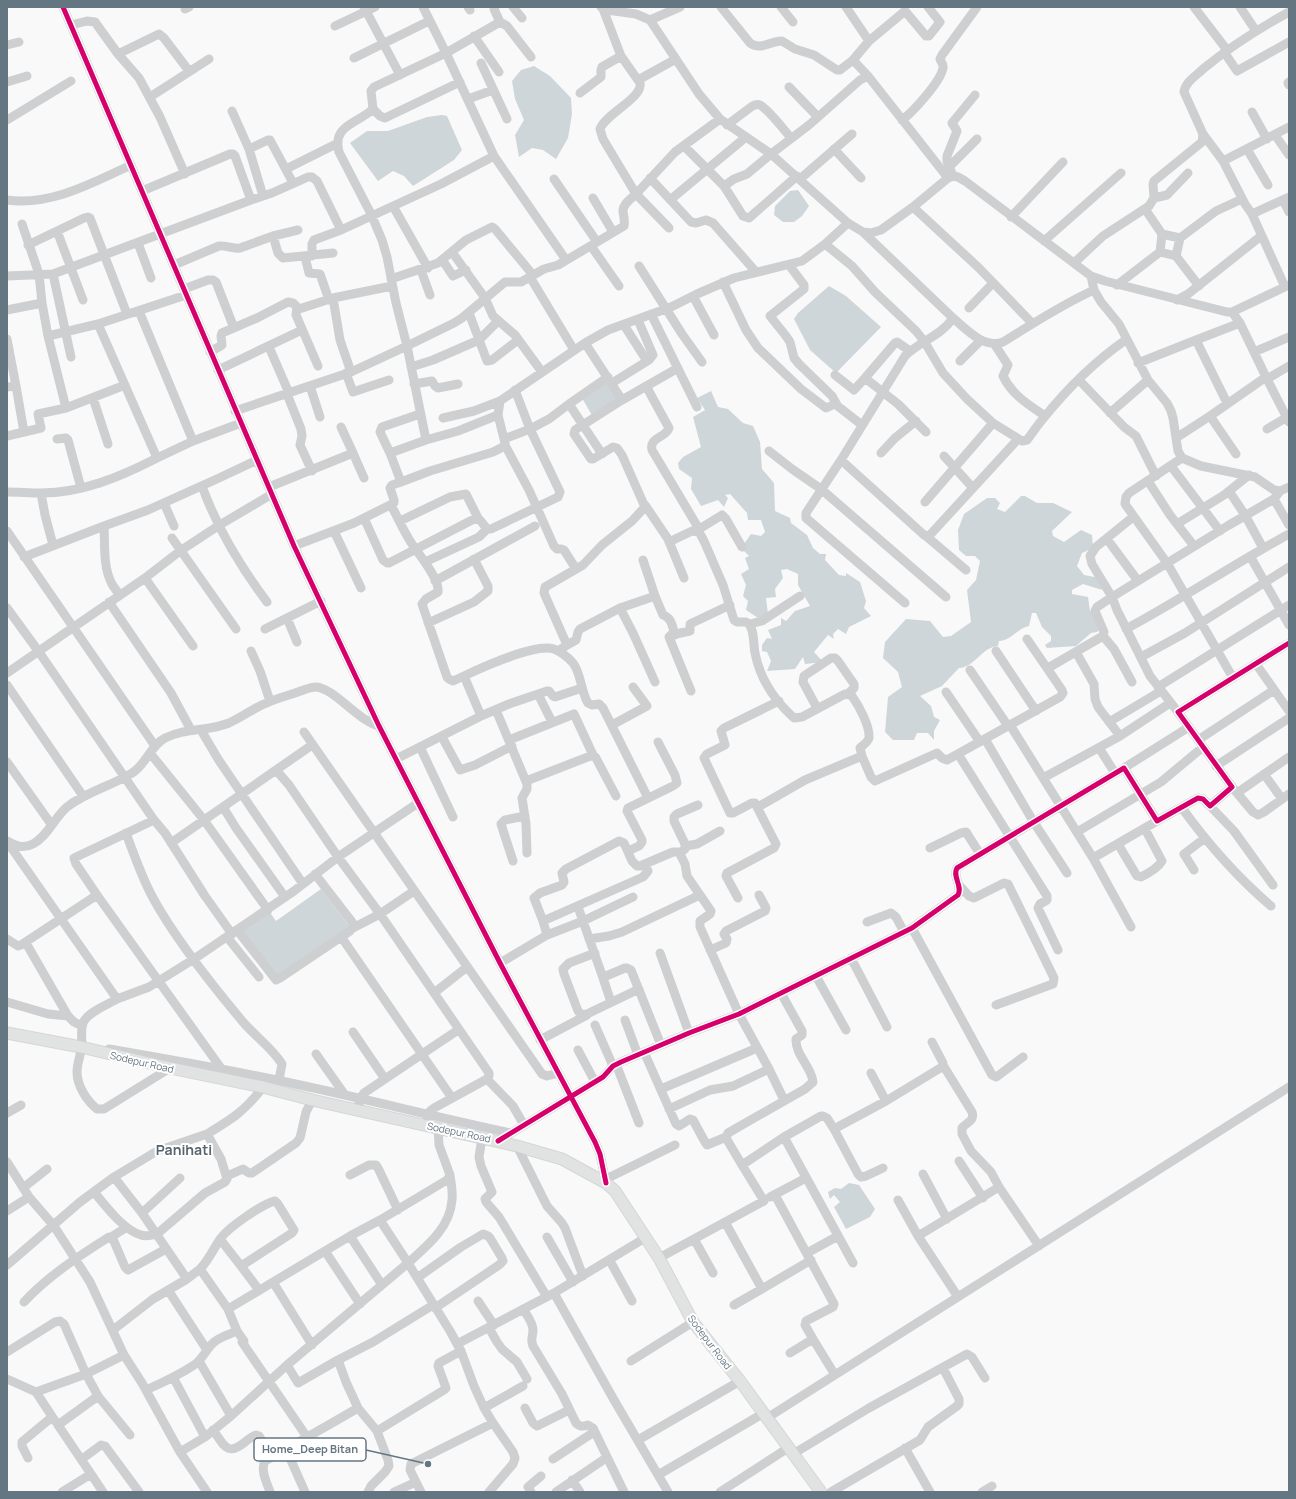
<svg xmlns="http://www.w3.org/2000/svg" width="1296" height="1499" font-family="Manrope,sans-serif">
<style>
.water{fill:#ced6d9}
.lines{fill:none;stroke-linecap:round;stroke-linejoin:round}
.major-casing{stroke:#d5d6d7;stroke-width:13}
.minor{stroke:#cecfd0;stroke-width:9}
.major{stroke:#e1e2e2;stroke-width:11}
.cycleway-casing{stroke:#fff;stroke-width:8}
.cycleway{stroke:#d6006c;stroke-width:5}
.labels{text-anchor:middle;dominant-baseline:central;stroke-width:4;stroke-linejoin:round;paint-order:stroke}
.street-label{font-size:10px;fill:#657683;stroke:#fff}
.district-label{font-size:14px;font-weight:bold;fill:#57646e;stroke:#fff}
.leader{fill:none;stroke:#657683;stroke-width:1.5}
.callout-dot{fill:#657683;stroke:#fff;stroke-width:1.5}
.callout{fill:#fff;stroke:#657683;stroke-width:1.5}
.callout-label{font-size:11px;text-anchor:middle;font-weight:bold;fill:#657683}
</style>
<rect width="100%" height="100%" fill="#f9f9f9"/>
<path class="water" d="M534,66l16,10 21,22 1,16 -4,24 -12,21 -13,-9 -11,-2 -13,9 -4,-22 9,-15 -9,-21 -3,-18 9,-11z
M442,115l5,1 15,34 -8,10 -41,26 -9,-10 -11,-5 -15,10 -28,-38 17,-12h21l39,-14z
M798,190l11,16 -7,10 -8,6h-11l-9,-7 1,-9 15,-15z
M829,286l17,10 35,31 -45,46 -26,-23 -16,-31 4,-6z
M604,382l6,2 7,12 -2,8 -22,13 -11,-19z
M711,391l7,16 10,2 15,14 10,3 7,16 2,27 12,14 1,28 15,7 1,5 16,12 6,13 7,6h6l-1,6 14,15 7,1v-3l14,9 6,19 -2,7 7,8 -22,11 -3,7 -8,-5 -5,5 1,5 -6,-4 -14,17 9,10 -18,2 -2,-7 -8,12 -28,2 4,-10 -4,-9 -5,-1v-6l5,-7 5,1 -4,-9 13,-5v-7l5,3 9,-10 15,-5 -12,-21v-11l-11,-5 -6,1 2,8 -8,11 1,8 -10,1 2,16 -10,4 -12,-8 2,-9 -5,-5 3,-11 -5,-11 8,-5 -4,-11 4,-2 -8,-8 10,-14 10,2 4,-4 -4,-12h-13l-1,-7 -17,-19 -5,1 3,3 -4,9 -6,-7 -17,6 -10,-17 1,-11 -13,-9 -1,-6 5,-6 18,-10 -8,-30 12,-7 -8,-12z
M1021,496h4l12,7h16l19,9 -20,19 1,5 11,6 17,-12 11,5 1,13 -11,5 -5,13 7,9 16,3 2,12 -19,-6 -11,6v4l16,3 2,14 7,3 3,15 -3,3 -6,1 -15,13 -29,2 -2,-3 6,-4v-5l-9,-9 -6,-14h-4l-3,13c-13,3 -18,15 -30,15l-1,5c-16,1 -24,22 -39,22l-17,18 -22,10 11,10 3,11 6,3 -6,11v9l-6,-7h-11l-3,7h-21l-8,-8 3,-35 14,-10 -4,-15 -15,-14 2,-16 21,-23 24,2 13,16 8,-1 20,-14 -4,-32 9,-10 4,-19 -5,-5h-9l-7,-6 -1,-20 6,-16 23,-16h8l5,5 -3,6 8,3z
M321,889l29,38 -72,51 -39,-47 30,-20 7,10z
M849,1183l10,2 16,24 -5,8 -24,12 -12,-22 6,-5 -6,-7 -4,4 -2,-7 7,-4 6,1z"/>
<g class="lines">
<defs>
<path id="major" d="M7,1033l74,14 89,21 93,19 49,13 205,46 45,13 44,24 9,8 44,67 34,64 47,59 81,111"/>
</defs>
<use href="#major" class="major-casing"/>
<path class="minor" d="M63,7l231,539 85,180 121,237 95,179 5,12 6,29
M364,7l36,68
M468,7l2,3
M495,7l-1,2 6,13
M513,7l9,11
M601,7l6,3 29,4 14,6 49,74 21,25 51,35 77,69 15,9 8,1 10,-3 32,-23 35,-29 5,-2 5,1 7,4 126,95 14,5 122,31h5l57,-27
M721,7l29,36c12,8 19,-2 32,-2l13,8 19,6 23,15h3l13,-10
M781,7l12,15
M846,7l23,34
M1194,7l33,43
M1240,7l16,24
M185,9l4,-2
M650,20l30,-13
M71,25l16,-4 8,1 23,32 21,24 21,39 25,57
M335,26l40,-19
M474,36l25,36
M7,45l12,-3
M1224,52l13,19 52,-29
M118,54l41,-20 5,4 25,33
M354,58l75,-37
M481,63l26,56
M868,76l-15,-16 16,-19 36,-30 21,25h3l11,-14 -12,-15
M638,80l38,-21
M7,82l20,-6
M1289,82l-1,1 1,2
M789,87l29,30
M580,93l21,-16v-7l1,-3 19,-11
M150,97l59,-38
M468,99l25,-9
M373,109l7,7 5,2 75,-36
M232,111l17,38 14,47
M1252,112l15,27
M7,120l64,-39
M902,120c11,-8 39,-39 41,-52 1,-4 -2,-6 -3,-9l2,-4 35,-48
M727,125l24,-18c3,-2 6,-3 9,-2 8,4 25,26 31,33
M1203,134l20,27 66,-34
M1275,135l14,20
M684,146l40,40 10,-7 13,-5 24,-20 38,-29 51,-45 8,-4 80,102
M249,149l19,-9h2l23,43
M834,149l27,29
M1247,149l21,36
M1223,161l22,43 7,10 33,73
M949,167l28,-28
M286,169l50,-25
M953,176l-6,-15v-5l10,-25 -5,-8 23,-28
M650,178l41,44 5,1 10,-3 7,3 43,49
M554,179l43,63
M800,179l52,-45
M724,186l19,30 6,2 48,-42
M142,191l88,-37h3l2,2 16,44 21,-7 36,-16h4l5,4 24,49 100,-46 53,-28
M593,198l20,34
M1154,198l13,-3 21,-22
M7,200c44,6 85,-17 124,-35
M670,200l76,-63
M1283,200l6,12
M393,206l35,62
M913,207l66,61 53,55
M1145,209l17,25 -2,18 16,4 23,30
M1252,214l37,-17
M1011,217l52,-55
M22,224l17,50 3,29
M669,228l-33,-34 39,-42 45,-33
M57,231l26,69
M863,232l90,86c-12,18 -33,23 -48,38l-64,104 -35,53v5l99,85
M1162,234l18,4 -4,18
M273,236l5,17 5,5 50,-5
M1180,238l36,-27 26,-12
M1044,241l77,-68
M138,243l13,35
M825,244l27,22 23,26 41,39 8,10 19,32 24,26 26,24 29,18 5,-1c5,-6 9,-13 15,-20 24,-30 53,-59 85,-81
M28,245l56,-27 4,-1 2,1 37,96
M591,246l28,40
M452,252l33,46 8,18 22,19 27,37
M312,256v-12l2,-4 27,-10
M305,257l4,16 11,1 9,26
M443,261l10,15 13,-6
M565,261l59,-35c1,-5 0,-9 -1,-14 -1,-8 8,-13 13,-18l-33,-55 -3,-10c5,-15 43,-31 40,-46l-19,-27 -18,-47
M1074,263l29,-27 46,-30 5,-8 -1,-14 1,-3 48,-39 1,-8 -19,-42c1,-10 12,-16 19,-23 28,-23 55,-40 86,-57
M174,265l45,-19c7,-1 12,3 21,2l33,-12 25,-6
M789,265l15,20v4l-34,27 16,20 4,6 4,16 5,6 33,32 5,9
M639,266l43,68 20,28
M421,270l9,25
M53,274l18,83
M7,276l46,-2 198,-74
M1091,276l3,14 7,12 18,22 29,56 19,23 4,8 2,7 5,33 4,7 19,8 54,11 19,13 6,1 9,-4
M530,277l44,73
M391,279l47,-16 28,-23 26,-13 3,2 38,46
M723,282l23,48 12,18 43,41 25,19 9,-4 27,21
M1117,285l43,-33
M392,286l-59,12 7,42 11,32 56,-26 47,-23 8,-5 43,-36h16l23,-13 14,-4 7,-4 -1,-4 -70,-101 -48,-103 54,-31 7,4 24,31
M184,289l24,-9h5l3,2 18,46
M693,296l21,39
M1177,300l11,-6 73,-58
M297,307l-1,8 22,51
M969,308l24,-25
M7,310l35,-7 6,33 50,-12 88,-29
M139,311l54,130
M1232,312l8,11 26,54 23,45
M469,313l18,48 5,-1 26,-20
M651,314l46,93
M953,318c14,12 31,31 50,24 31,-19 58,-37 91,-52
M624,325l23,36
M48,336l18,72 59,-23
M7,339l9,47 -9,1
M1196,340l44,-17
M995,345l13,20 -5,11c9,19 26,29 42,40
M269,347l20,46
M210,352l12,-7 -1,-9 1,-3 35,-15 31,-16 5,1 6,6 34,-11
M1254,352l35,-15
M960,361l21,-21
M1138,363l58,-23 31,63
M411,367l22,-7 46,-20 19,-19
M218,370l84,-40
M346,373l7,19 36,-12
M835,375l19,15 11,-12 30,-35 2,-1 13,9
M865,378l33,26 28,28
M1267,379l22,-13
M1079,380l45,47 12,9 20,40
M612,383l37,-23 4,-5 -15,-35
M414,384l18,-3 3,5 3,2 20,-4
M16,386l8,46
M310,386l10,31
M646,386l23,42c-3,10 -20,9 -17,22l47,79
M515,390l15,39 19,-10 20,-15 39,-27
M287,394l14,35 1,7 -2,9 12,26
M93,398l15,46
M622,400l56,-32
M569,404l33,50
M235,411l116,-39
M1110,413l38,-33
M1210,416l56,-39
M443,418l31,-7 26,-10
M1267,429l22,-13
M7,436l34,-8 -3,-14 28,-6
M1176,438l34,-22 26,38
M57,439l9,-1 2,2 13,48
M426,440l32,-9 40,-16
M505,445l24,45 25,56 3,3h4l3,1 12,19
M769,451l23,18 29,20 125,108
M353,453l11,25
M390,453l-10,-21 2,-5 38,-13
M881,453l14,-15 21,-17
M944,456l29,32
M157,458l36,-17 48,-18
M1182,458l-53,35 -3,4 -1,7 42,59 66,115
M841,460l83,75 5,1 89,-97
M1171,466l49,65
M1148,481l22,34 24,31
M401,482l29,-11 63,-19 10,-5 2,-4 -7,-28 2,-14 85,-58 23,-13 63,-23 26,-13 37,-16 68,-17 23,-17 23,-21
M202,486c15,42 38,80 65,116
M269,487l84,-34 -12,-26
M1229,491l16,24 18,33
M7,492c11,0 22,1 34,1 41,0 79,-16 116,-35l-59,-134
M41,493l4,22 8,30
M1274,499l15,26
M925,502l68,-79
M164,503l10,23
M391,505c7,13 13,27 21,39 7,11 28,35 26,48l-12,7 -4,5 25,73 2,2 4,2 11,-5 17,40 -85,43
M645,505l23,34 16,39
M364,518l19,42 4,3h2l87,-45 4,2 7,9h4l67,-32 2,-5 -30,-63 -26,10
M400,521l50,-24 16,-3 12,24
M1177,524l47,-29 25,-20
M7,531l148,215
M334,531l27,57
M696,531l26,-16 4,4 16,28
M926,536l40,34
M172,538l64,91
M1107,539l31,42
M669,542l23,-11 7,1 5,9 19,44 11,35 3,2h9c9,4 7,22 9,31 5,26 20,48 39,65l8,-1 43,-23 5,1 2,1c7,10 18,30 17,42 -1,4 -6,7 -9,10l2,8
M294,546l60,-23 40,-20v-3l-4,-12 2,-3 9,-3 -11,-29 36,-13 -19,-94 -11,-43 -9,-46 -5,-17 -11,-26 -32,-62c-7,-27 18,-28 34,-43l-2,-18 3,-4 72,-34 -23,-46
M1250,556l39,69
M24,557l80,-31
M425,562l54,-25 8,-8
M145,578l48,68
M435,581l100,-55
M120,595c-3,-4 -7,-8 -9,-13 -8,-16 -6,-38 -7,-56l44,-16 71,-32 38,-18
M655,596l8,19c9,3 9,11 12,20
M109,602l62,91 20,37
M7,608l32,44 115,168 11,13 40,63 27,38
M620,608l13,25 22,49
M287,618l10,24
M428,623l46,-21 14,-11v-5l-14,-27
M750,624l12,-3 38,-25
M265,629l56,-28
M1126,629c56,-30 108,-65 163,-95
M1103,636l11,13 18,33
M567,645l9,-5 2,-8 2,-3 40,-21 35,-12 -12,-36
M251,651l9,20 10,30
M558,651l9,-6 -23,-52 1,-6 38,-22 19,-20 30,-24 13,-14 -23,-52 -5,-7 -4,-1 -20,12h-2l-17,-25 1,-4 3,-2 44,-28 -37,-57
M996,651l40,60
M1076,652l18,32 1,15 3,8 22,29
M1141,657l44,-24 104,-66
M1256,664l33,47
M1048,668l55,-32 1,-4 -9,-21 2,-4 15,-10 -20,-33 -2,-8 6,-9 37,-30
M970,670l38,56
M7,673l138,-95 35,-27 38,-25 54,-32
M464,676c17,-8 72,-33 90,-27 6,2 15,9 19,14 8,10 8,29 15,40l4,2 7,-1 4,4 45,90
M7,685l76,111
M1158,687l131,-82
M691,691l-22,-54 2,-2 19,-4v-7l40,-19
M946,692l34,50
M538,694l14,28
M817,708l-14,-26 1,-6 27,-18h4l3,3 16,23v4l-6,6
M496,710l31,74v5l-5,9 4,26 1,29
M1178,712l-28,-36 -33,-66 -5,-13 117,-72 45,-26 6,-8
M481,716l28,-12 38,-13h2l4,5 2,1 27,-9
M1109,722l52,-31
M612,725l35,-19 -14,-19
M1010,725l83,133 38,69
M201,730l17,29 85,125
M304,732l238,342 5,2 11,-3
M442,737l18,33 15,-5 37,-19
M985,739l48,82 34,52
M509,740l65,-26 19,41
M1198,740l76,-50
M420,747l33,70
M1099,748l16,25
M150,753l54,67 64,90
M958,754l89,142v4l-7,4 -2,4 20,42
M7,762l44,62
M1216,766l73,-48
M1124,768l65,-41
M276,770l13,15 49,72 42,57 109,159v3l-2,3 -53,29 -4,3 -5,14
M1264,774l18,25
M1043,778l77,-42 50,-33
M526,781l67,-26 3,3 20,38
M1232,787l21,25 5,3 6,-3 25,-18
M1237,793l52,-36
M1210,806l24,25 39,54
M223,807l13,21 49,69
M758,807l47,-27 57,-24 9,21 4,4 62,-28 5,5 5,2 113,-63 3,-4 -1,-3 -35,-51
M1182,808c26,36 55,69 89,98
M1077,832l84,-50 42,-35
M126,833c8,22 16,45 27,65 23,42 59,87 90,124 13,15 29,26 39,42l-3,16
M7,841c9,5 16,8 26,3 14,-7 22,-27 34,-37 20,-16 45,-21 65,-34 14,-8 18,-27 33,-35 22,-11 42,-6 64,-15 9,-4 18,-10 27,-15 12,-7 26,-11 39,-15 7,-2 14,-6 21,-6 18,1 42,34 63,39
M8,843l109,156c-10,6 -27,12 -33,22 -4,8 -2,16 -2,24 -1,9 -5,18 -5,27 0,14 10,29 20,37h7l66,-41
M171,843l141,-98
M1118,844l19,32 4,1c8,-4 17,-9 21,-16l-17,-32
M686,846l11,-2 23,-13
M930,848l31,-15 5,-1 14,22
M628,851l11,-5 3,-4v-2l-15,-29 1,-3 45,-22 4,-3 -2,-8 -17,-33
M680,853l5,-4v-5l-11,-23v-4l3,-3 21,-9
M1093,858l64,-37
M513,861l-12,-37 4,-4 20,-4
M1194,870l-10,-16 21,-16
M959,885l10,11 5,2 30,-15 4,1 46,94 -1,6 -3,1 -54,20
M97,895l-21,-31 -2,-6 80,-38
M738,898l-12,-22 1,-3 47,-25 2,-4 -21,-41h-3l-19,10h-3l-26,-55 3,-4 18,-9 -4,-14 3,-3 55,-27
M578,907l24,68 4,1 19,-8h2l4,2 30,75
M543,921l100,-44 5,-6 -3,-7
M867,922l24,-9 5,4 8,15
M353,928l27,-14 34,-23
M912,928l80,147 4,2 3,-2 24,-18
M237,930l39,50 4,-2 70,-47 4,-6 -2,-3 -37,-48
M547,935l36,-14 50,-24
M227,937l32,40
M342,938l110,160
M7,939l11,7 3,-1 76,-50 126,176
M589,939l20,-3 13,-4 78,-37
M26,943l42,73 6,6 8,4
M710,950l16,-7 1,-4 -3,-5 2,-3 39,-20 1,-3 -7,-13
M595,953l-26,10 -6,6 1,5 14,37 4,4 5,-1 52,-25
M660,953l29,80
M851,958l36,69
M500,963l47,-28 -4,-14 -9,-23 6,-5 22,-8 2,-3 -2,-9 4,-4 53,-28 5,2 8,18 5,5h3l33,-14h6l6,12 2,12 24,35 -1,3 -10,7v6l39,87 30,55 -36,17 -23,4 -41,19
M602,975l9,27
M816,976l30,54
M434,993l33,-26
M117,999l32,-12 45,-28 100,-68 44,-34 80,-54
M7,1002l41,12 20,2
M625,1020l13,35
M595,1025l18,41
M353,1032l32,47
M540,1040l47,-25
M109,1049c64,11 128,22 191,36 70,15 140,33 211,48
M578,1050l17,32
M644,1052l32,72 3,2 11,-7 3,1 12,22 2,3 19,-8
M316,1054l29,41
M616,1064l23,59
M943,1065l29,47c3,9 -5,10 -10,16v6l9,17 20,21 8,15 40,59
M769,1069l15,31
M871,1073l15,28
M487,1079l26,27 11,19
M661,1089l96,-41
M359,1104l1,-5 4,-6 94,-63
M7,1113l14,-8
M834,1129l24,45 3,3 5,-1 17,-8
M784,1137l69,126
M482,1138l-3,19 2,9 11,26 -7,7 1,3 13,15 48,80
M498,1141l105,-64 10,-11 8,-4 68,-29 50,-19 173,-86 46,-33c5,-9 -6,-18 -1,-27l167,-100 33,53 41,-23 5,1 7,7 22,-19 -54,-75 111,-69
M517,1146l30,60 15,17 3,5 18,48
M959,1161l24,37
M7,1162l22,35 25,29 36,56 34,73 18,28 38,69 27,40
M742,1165l-16,-27 2,-5 77,-44 8,-7c-1,-15 -18,-27 -17,-43l6,-4v-4l-21,-38
M923,1174l24,45
M350,1175l19,-10h7l2,3 20,42
M450,1175c1,8 3,17 2,25 -2,28 -25,46 -44,63l42,68 11,20 13,35 10,22 9,15 20,29 2,6 -2,6 -24,28
M227,1176l16,-7 6,4h3l44,-30 4,-5 6,-26 6,-12
M604,1180l71,-35
M23,1188l24,-19
M94,1192c11,13 29,38 47,43 5,2 10,0 16,-1l48,-41 20,-11 2,-3 -6,-20 -14,-25c25,-15 38,-23 56,-47
M775,1195l59,109 -1,3 -27,14 -1,4 8,14 -23,14
M770,1197l36,-19
M898,1200l20,36 40,61
M7,1211l22,-14
M142,1213l38,-35
M725,1222l37,67 -28,16
M350,1236l32,49
M918,1236l81,-49
M111,1237l13,-8 -1,-5
M547,1237l26,45
M220,1239l21,27
M694,1239l19,34
M325,1251l35,53
M807,1253l31,-17
M659,1258l105,-57 -22,-36 42,-28 37,-21h2l4,2 7,11 52,-28 56,-34 1,-4 -11,-21
M610,1261l22,40
M7,1265l73,-63 34,-25
M200,1269c9,-9 13,-20 21,-31 7,-10 41,-34 54,-37l3,3 16,26 -2,3 -51,33 18,24
M417,1278l44,-31 22,-13 5,2 2,2 12,20 1,3 -4,4 -64,43
M187,1279l-45,-66 -28,-36 43,-26 50,-17
M273,1282l39,63
M762,1289l49,-29
M168,1290l39,60
M554,1293l60,107 54,92
M478,1301l16,24
M24,1302c24,-26 55,-46 85,-65l4,2 12,28 3,3 38,-21
M523,1309c4,6 10,14 10,21 0,7 -3,9 0,16l29,48 14,29c4,4 7,4 12,2l5,3 31,64
M489,1328l8,14 5,7 15,13 10,17
M113,1330l40,-31 34,-20 13,-10 28,40
M237,1331l7,10 -2,1 65,95
M813,1339l22,36
M457,1344l97,-51 91,-55
M338,1360l35,-18 60,-37
M199,1361l32,55
M631,1361l62,-39
M173,1377l32,60
M7,1379l29,13 50,-18 -22,-50 -4,-3 -5,1 -48,30
M146,1390c16,-7 33,-15 48,-25 8,-5 11,-14 18,-21 6,-7 16,-9 25,-13l-9,-22 122,-73 30,-16
M36,1392l19,29
M98,1396l32,39
M358,1408l19,23 67,-41 2,-2 -8,-22 1,-3 22,-12
M484,1408l39,-22
M525,1408l8,15 4,3 32,-16
M767,1418l522,-331
M213,1430c11,15 14,27 32,12 4,-3 7,-6 11,-7l3,1 13,20
M638,1440l102,-59
M905,1448l25,44
M286,1449l19,43
M180,1452l25,-15 26,-21 56,-51 121,-102 -28,-43 67,-40 3,-5 -11,-30 -1,-17
M793,1454l76,-46 98,-54 5,3 13,21
M28,1458l-6,-12v-4l30,-25
M82,1459l19,-14 4,1 34,46
M553,1459l41,-27
M91,1474l12,18
M658,1475l106,-62
M572,1480l8,12
M62,1492l29,-18 -33,-49 40,-29 -12,-22 38,-19
M270,1492c-3,-9 -10,-22 -5,-31l67,-38 26,-15 -12,-26 -8,-22 -40,23 -11,-18
M368,1492l3,-6 14,-14 4,-6 -1,-6 -11,-29
M394,1492l22,-10
M421,1492l-11,-22 1,-6 82,-41
M531,1492l-3,-5 13,-11
M556,1492l50,-34
M720,1492l68,-44
M831,1492l89,-52 8,-13 29,-21 2,-2v-5l-16,-31
M982,1492l10,-6"/>
<use href="#major" class="major"/>
<defs>
<path id="cycleway" d="M63,7l231,539 85,180 121,237 95,179 5,12 6,29
M498,1141l105,-64 10,-11 8,-4 68,-29 50,-19 173,-86 46,-33c5,-9 -6,-18 -1,-27l167,-100 33,53 41,-23 5,1 7,7 22,-19 -54,-75 111,-69"/>
</defs>
<use href="#cycleway" class="cycleway-casing"/>
<use href="#cycleway" class="cycleway"/>
</g>
<g class="labels">
<g class="street-label">
<text transform="translate(142 1062) rotate(13)">Sodepur Road</text>
<text transform="translate(459 1132) rotate(12)">Sodepur Road</text>
<text transform="translate(710 1342) rotate(53)">Sodepur Road</text>
</g>
<g class="district-label">
<text x="184" y="1149">Panihati</text>
</g>
</g>
<path class="leader" d="M428 1464L366 1450"/>
<circle class="callout-dot" cx="428" cy="1464" r="4"/>
<rect class="callout" x="254" y="1438" width="112" height="23" rx="4"/>
<g class="callout-label">
<text x="310" y="1453">Home_Deep Bitan</text>
</g>
<rect width="1296" height="1499" fill="none" stroke="#657683" stroke-width="16"/>
</svg>
